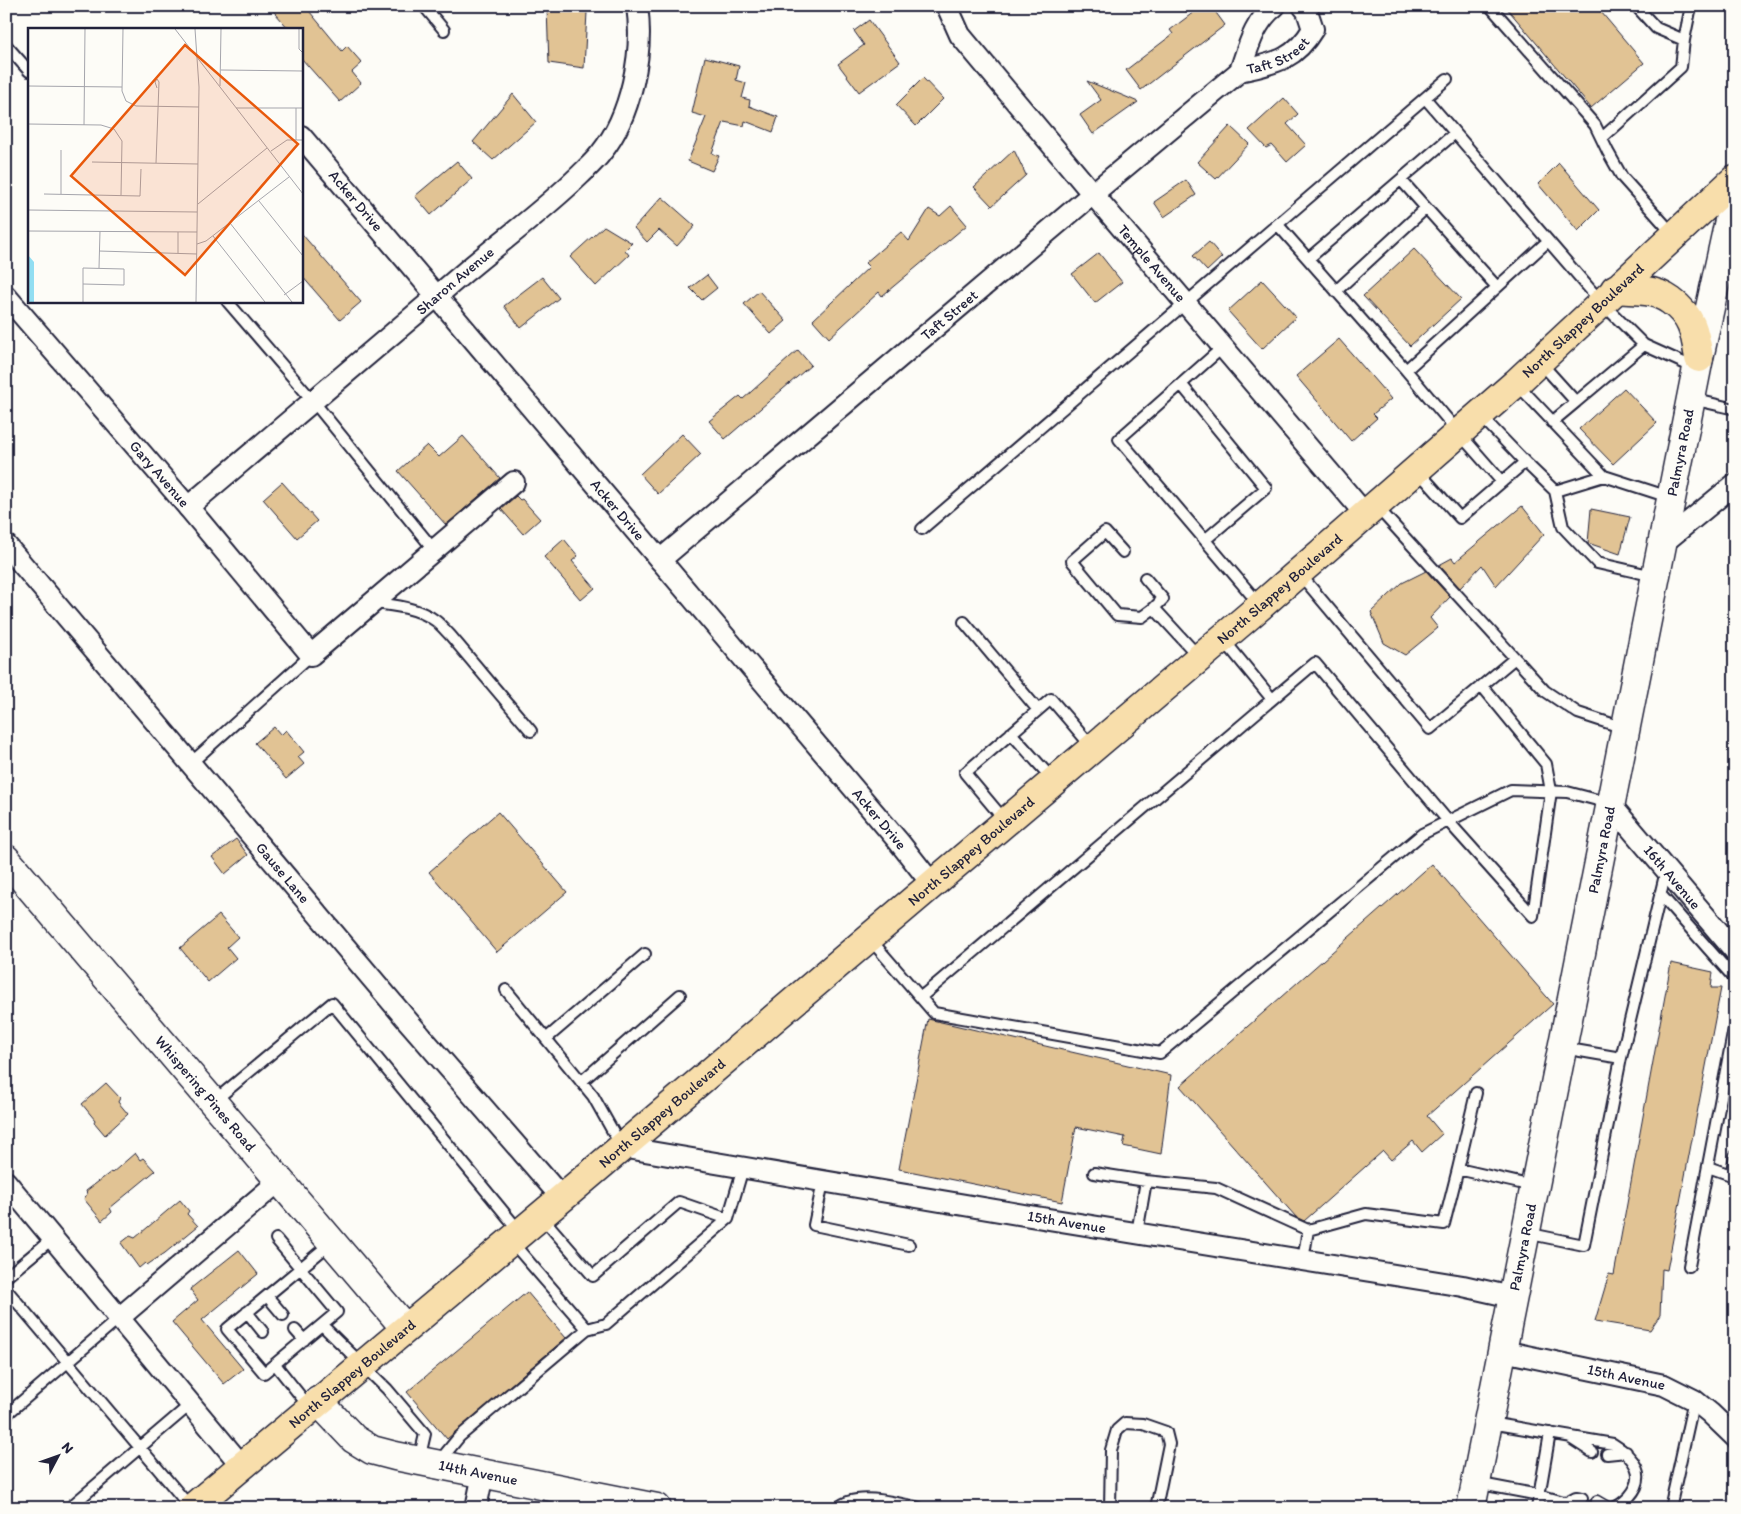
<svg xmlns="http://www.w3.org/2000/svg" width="1741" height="1514" font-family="Itim,sans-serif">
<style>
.building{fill:#e1c394;stroke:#22223b}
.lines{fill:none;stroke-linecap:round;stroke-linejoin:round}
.lane-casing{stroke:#22223b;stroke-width:14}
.street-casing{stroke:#22223b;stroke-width:24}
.secondary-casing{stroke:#22223b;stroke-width:31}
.primary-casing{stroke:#22223b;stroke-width:31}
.lane{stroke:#fdfcf7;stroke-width:10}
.street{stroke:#fdfcf7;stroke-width:20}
.secondary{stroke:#fdfcf7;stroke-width:28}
.primary{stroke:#f8deab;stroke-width:28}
.labels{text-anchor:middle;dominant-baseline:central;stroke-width:4.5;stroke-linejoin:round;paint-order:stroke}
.street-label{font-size:15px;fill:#22223b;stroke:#fdfcf7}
.inset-road{fill:none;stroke:#a5a5ac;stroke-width:1}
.view{fill:#e8590c;fill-opacity:0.15;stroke:#e8590c;stroke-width:2.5}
.inset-edge{fill:none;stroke:#22223b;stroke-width:2.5}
</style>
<rect width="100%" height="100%" fill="#fdfcf7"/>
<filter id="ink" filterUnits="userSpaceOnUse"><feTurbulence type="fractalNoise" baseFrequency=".02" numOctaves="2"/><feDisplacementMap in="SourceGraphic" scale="10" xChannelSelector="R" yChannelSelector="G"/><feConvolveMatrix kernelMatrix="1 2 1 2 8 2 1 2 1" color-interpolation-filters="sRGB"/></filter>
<g filter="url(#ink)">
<path class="building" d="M269,6h36l37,45 5,-5 15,17 -10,9 9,11 -21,19 -39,-44v-29h-12z
M1202,6h9l14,19 -84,65 -15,-20 47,-36 -3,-4z
M1505,6h91l48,57 -53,45z
M547,9l40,3 -3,56 -35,-5z
M869,20l31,42 -41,30 -21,-28 26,-19 -10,-14z
M705,57l34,9 -3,14 10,3 -4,15 8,2 -1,6 29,11 -5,15 -28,-11 -1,5 -20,-4 -12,31 7,3 -7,15 -24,-10 18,-44 -14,-4z
M923,78l20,21 -27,27 -20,-21z
M1087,81l37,15 14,6 -45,32 -13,-19 21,-15z
M513,94l23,28 -43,38 -20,-18z
M1284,98l14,16 -11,10 19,21 -19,17 -15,-17 -6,3 -17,-18z
M1230,126l19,18 -33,35 -19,-17z
M1014,150l12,25 -34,31 -18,-19z
M457,161l15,18 -41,36 -16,-19z
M1559,163l40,47 -21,21 -40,-47z
M1186,180l10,15 -32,22 -10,-15z
M662,197l33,29 -18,20 -18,-16 -12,12 -13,-14z
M951,206l16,19 -85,71 -3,-4 -50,46 -16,-18 56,-53 -4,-4 36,-31 8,9 20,-32 11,7z
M604,226l28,17 -7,7 4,5 -33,31 -26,-29z
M301,233l60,69 -21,18 -39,-45z
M1209,242l13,15 -15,14 -14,-15z
M1414,249l47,50 -51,47 -47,-50z
M1099,253l23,29 -27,21 -23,-29z
M707,275l10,13 -15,12 -12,-12z
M542,277l17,21 -38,30 -17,-22z
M1262,280l34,37 -34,32 -34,-38z
M759,291l27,30 -15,13 -27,-30z
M1339,339l52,60 -18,15 4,4 -26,23 -55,-65z
M798,350l13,15 -86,74 -16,-18 31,-25 3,3z
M1624,388l33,35 -44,41 -34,-35z
M682,434l19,20 -43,40 -18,-20z
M463,436l37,42 -54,47 -48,-54 29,-26 12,12z
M282,482l35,39 -20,17 -34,-39z
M516,496l4,4 2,-1 18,20 -17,15 -22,-25z
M1522,506l22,28 -48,52 -14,-21 -22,23 -21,-23 13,-7 3,4z
M1591,509l39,8 -10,37 -32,-11z
M564,539l14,17 -6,5 23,27 -14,12 -37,-43z
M1426,571l24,26 -20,21 8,10 -33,27 -21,-12 -13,-31 31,-29z
M274,727l7,8 5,-5 18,22 -6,5 6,7 -18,15 -31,-36z
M498,812l69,80 -70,60 -68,-80z
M236,839l12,16 -23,19 -13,-17z
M1432,864l121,140 -126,112 15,18 -20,18 -9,-11 -22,19 -8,-9 -79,70 -8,-4 -116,-131z
M219,915l19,22 -11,10 9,11 -28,24 -28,-34z
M1671,963l42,9 -2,16h10l-54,282 -5,-1 -2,46 -10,15 -55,-9 14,-47 5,1z
M928,1019l243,56 -10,79 -38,-8 2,-9 -49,-10 -14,75 -163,-33z
M106,1083l14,15 -2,4 10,12 -23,21 -11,-13 1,-2 -13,-16z
M135,1153l5,7 3,-2 12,13 -45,37 2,4 -10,9 -18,-22 3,-5 -1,-3 25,-19 1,1z
M180,1200l9,11 -2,3 11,12 -33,27 -18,12 -2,-2 -6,5 -18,-25 9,-7 5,2z
M239,1250l19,24 -56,46 41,49 -19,15 -52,-62 26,-22 -8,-11z
M527,1292l39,46 -119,101 -40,-47z"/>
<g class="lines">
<defs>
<path id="lane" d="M424,6l20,24
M1490,6l105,119 13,27 14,25 51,57
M1636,6l20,22 28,12
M6,45l23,26
M1425,98l176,204 43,43
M1602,138l79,-71 3,-27 7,-34
M1401,180l96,107
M1278,225l128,145 142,-129
M1308,259l147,-126
M1336,291l90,-83
M227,301l86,100 121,149
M1223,347l-104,92 141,166
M1540,362l36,40 68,-57 51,23
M1406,370l53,63 43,49
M1181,384l85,104 -61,52
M1517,384l87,92
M1692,399l43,10
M1552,422l24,-20
M1525,462l30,29 49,-15 65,21
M1417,470l43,48 65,-56 -45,-47
M1555,491l8,36 34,36 57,13
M1377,507l168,184 33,22 46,15
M922,529l525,-450
M1123,552l-18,-20 -33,29 45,54 25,2 12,-9 45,49
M1299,573l131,156 85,-71
M1145,578l18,21 -9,9
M373,603c21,2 46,5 63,18 5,4 10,10 14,14l81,96
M964,622l74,88
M1223,639l49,60
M1011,733l43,48
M191,763l120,-108
M1006,822l-41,-49 86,-74 41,48
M1660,894l75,85
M870,939l64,74 226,40 262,-219 89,-44 56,2 42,11
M506,990l87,106 28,50
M921,997l394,-334 133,158 85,95 18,-125 -5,-27 -64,-78
M546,1039l99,-85
M1621,1058l45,-187
M581,1082l99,-87
M1476,1093l-18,76 75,17
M213,1102l119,-99 188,229
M1735,1156l-4,19 4,5
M1708,1167l23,8
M1094,1173l52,8 70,7 92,42
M823,1182l-9,43 95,20
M541,1216l52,60 86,-74 49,17
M1137,1233l9,-52
M1526,1233l58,12 37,-187 -58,-10
M276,1239l61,73 -73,61 -37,-44c35,-29 69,-57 104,-86
M511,1241l76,88
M1303,1260l5,-30 58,-16 78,10 14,-55
M1689,1266l46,-243
M6,1277l47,-39
M6,1289l185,219
M267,1296l16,19
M247,1312l16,20
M322,1325l65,64 38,45 -6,26
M295,1330l9,10
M275,1364l35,44
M6,1415l113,-97
M1490,1423l123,21c20,12 36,31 16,53 -5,5 -9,9 -16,11
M1572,1439l20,13
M1607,1454l19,-2
M438,1463l21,-26 128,-108 19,-5 122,-105 15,-51
M1476,1483l63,12 35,10 21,3
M1597,1501l12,7
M1565,1503l11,-6 6,1
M69,1508l122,-104
M838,1508c17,-17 60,-5 81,0
M1110,1508l1,-58 6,-20 8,-7 18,1 23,8 3,12 -13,64
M1537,1508l13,-75
M1670,1508l24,-108"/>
<g id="street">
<path id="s1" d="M947,6l13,29 132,158 273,321"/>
<path d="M1240,71c8,-23 14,-49 35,-65"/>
<path id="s2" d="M301,136l598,706 33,42"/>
<path id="s3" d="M6,296l182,211 123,148 203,-173"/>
<path id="s4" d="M188,507c92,-78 185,-156 277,-235 38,-32 79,-62 115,-97 7,-7 15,-14 21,-22 30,-37 43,-100 36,-147"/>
<path d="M1662,544l73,-60"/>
<path id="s5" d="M6,545l401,475 155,178"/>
<path id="s6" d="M660,560l436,-369 144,-120c34,-8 54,-10 73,-42l-6,-18 -4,-5"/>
<path id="s7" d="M1610,804l125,147"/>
<path id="s8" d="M621,1147l409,69 433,70 49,11"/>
<path d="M6,1182l236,284"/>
<path d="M119,1318l160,-137"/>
<path id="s9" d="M1503,1351l161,34 30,15 16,13 25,24"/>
<path d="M476,1508l7,-34"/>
</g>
<g id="secondary">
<path id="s10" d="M6,859l399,469"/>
<path id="s11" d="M318,1401l36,38 18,11 23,6 262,52"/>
<path id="s12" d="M1471,1508l228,-1150 36,-165"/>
</g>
<g id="primary">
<path d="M1615,289c10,1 21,1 31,2 9,1 18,5 25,10 22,16 24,32 28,57"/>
<path id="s13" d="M192,1508l370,-310 688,-583 266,-232 219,-204"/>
</g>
</defs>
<use href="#lane" class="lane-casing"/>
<use href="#street" class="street-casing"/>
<use href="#secondary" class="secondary-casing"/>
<use href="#primary" class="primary-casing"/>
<use href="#lane" class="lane"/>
<use href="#street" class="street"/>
<use href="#secondary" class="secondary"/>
<use href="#primary" class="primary"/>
</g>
</g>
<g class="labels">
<g class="street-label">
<text stroke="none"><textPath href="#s6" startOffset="800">Taft Street</textPath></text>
<text stroke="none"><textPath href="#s2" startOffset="85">Acker Drive</textPath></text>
<text stroke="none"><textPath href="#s1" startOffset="330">Temple Avenue</textPath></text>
<text stroke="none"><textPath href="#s4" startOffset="350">Sharon Avenue</textPath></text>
<text stroke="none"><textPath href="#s6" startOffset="379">Taft Street</textPath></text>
<text stroke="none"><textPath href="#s13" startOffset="1829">North Slappey Boulevard</textPath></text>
<text stroke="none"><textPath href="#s12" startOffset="1076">Palmyra Road</textPath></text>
<text stroke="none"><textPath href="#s3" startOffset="235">Gary Avenue</textPath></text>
<text stroke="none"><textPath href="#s2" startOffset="490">Acker Drive</textPath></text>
<text stroke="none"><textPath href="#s13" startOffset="1424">North Slappey Boulevard</textPath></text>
<text stroke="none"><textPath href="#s2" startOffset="895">Acker Drive</textPath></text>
<text stroke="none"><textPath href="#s12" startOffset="671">Palmyra Road</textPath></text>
<text stroke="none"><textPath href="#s13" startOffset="1019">North Slappey Boulevard</textPath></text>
<text stroke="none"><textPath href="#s5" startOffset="429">Gause Lane</textPath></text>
<text stroke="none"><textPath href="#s7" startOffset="96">16th Avenue</textPath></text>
<text stroke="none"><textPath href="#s10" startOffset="308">Whispering Pines Road</textPath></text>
<text stroke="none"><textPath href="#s13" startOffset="614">North Slappey Boulevard</textPath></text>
<text stroke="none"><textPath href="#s8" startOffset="452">15th Avenue</textPath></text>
<text stroke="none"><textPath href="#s12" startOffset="266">Palmyra Road</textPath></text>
<text stroke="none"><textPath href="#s13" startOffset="209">North Slappey Boulevard</textPath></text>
<text stroke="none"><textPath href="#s9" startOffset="126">15th Avenue</textPath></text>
<text stroke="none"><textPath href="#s11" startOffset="182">14th Avenue</textPath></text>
</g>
</g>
<g transform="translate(28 28)">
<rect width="275" height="275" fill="#fdfcf7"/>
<path d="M0,227l6,7v40h-6z" fill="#92def2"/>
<path class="inset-road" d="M95,1l-1,62 4,10 10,5 63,1M147,1l128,165M167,1l4,58 -3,215M271,1v20l4,4M193,42l82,1M0,58l94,1M192,58l1,-57M208,80h67M0,96l73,1 13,4 8,12 -1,54M56,97l1,-96M268,112v-32M243,123l16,-11h16M64,134l106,2M128,135l3,-81 -2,-3 -2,3 2,6M16,166l96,2 1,-27M33,166v-44M231,173l44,55M170,176l69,-56M0,182l169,2M202,195l62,79M0,203l169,1M185,208l52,66M169,216l9,-3 83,-64M71,223l98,3M150,225v-21M71,240l1,-37M55,256l41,1v-16l-41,-1v34M256,267l19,-14"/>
<path class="view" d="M157,17l113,99 -113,131 -114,-99z"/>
<rect width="275" height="275" class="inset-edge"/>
</g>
<rect width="1741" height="1514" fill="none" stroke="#fdfcf7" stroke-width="25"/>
<rect x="12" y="12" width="1716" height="1489" fill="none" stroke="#22223b" stroke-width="2" filter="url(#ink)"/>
<g transform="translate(58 1456) rotate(49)" stroke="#fdfcf7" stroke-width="4" paint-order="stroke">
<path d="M0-4L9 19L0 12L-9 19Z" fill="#22223b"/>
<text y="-8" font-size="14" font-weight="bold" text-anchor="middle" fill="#22223b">N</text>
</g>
</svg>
